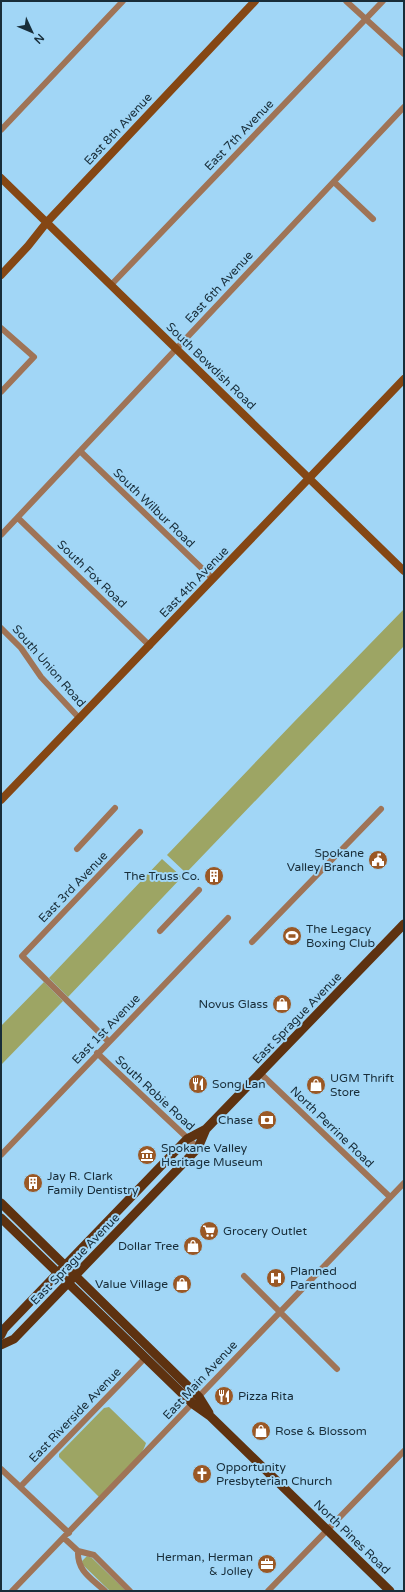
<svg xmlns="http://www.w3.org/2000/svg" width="405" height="1592" font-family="'Varela Round',sans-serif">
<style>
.green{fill:#9da564}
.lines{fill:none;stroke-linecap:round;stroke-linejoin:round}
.street{stroke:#9f7457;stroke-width:6}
.secondary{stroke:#854714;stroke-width:8}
.primary{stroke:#5e3210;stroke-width:9}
.labels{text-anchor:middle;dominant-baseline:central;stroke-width:4;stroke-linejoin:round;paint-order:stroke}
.street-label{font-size:12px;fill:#182d39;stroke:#a1d6f6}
.poi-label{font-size:12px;fill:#182d39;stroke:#a1d6f6;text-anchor:start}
</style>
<rect width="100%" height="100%" fill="#a1d6f6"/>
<path class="green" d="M404,609v37l-218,227 -19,-18 126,-132z
M162,859l20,18 -114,120 -19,-19z
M44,982l19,19 -62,64v-39z
M109,1407l37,36c-4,16 -34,42 -46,55l-41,-41v-3l45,-46z
M87,1556l5,2 34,33h-16l-27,-26 -1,-4z"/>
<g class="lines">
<path class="street" d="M346,1l58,53
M1,130l122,-129
M334,182l39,37
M111,285l272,-284
M1,328l33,29 -33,35
M80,451l133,128
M18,518l132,128
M1,535l403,-428
M1,628l20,20 20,29 39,42
M77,849l38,-41
M160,931l39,-41
M252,942l129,-133
M109,1042l-87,-86 118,-124
M97,1053l101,95
M260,1073l130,124
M1,1155l227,-237
M244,1276l93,93
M1,1469l68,64
M20,1487l125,-129
M64,1538l14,13 16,4 36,36
M78,1551c-1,20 13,27 27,40
M12,1591l392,-408
M268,1591l136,-140"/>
<path class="secondary" d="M1,178l403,393
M1,275l27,-29 19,-24 208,-221
M1,800l403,-421"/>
<path class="primary" d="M1,1203l198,194 10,16
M1,1218l192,186 17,12 180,175
M1,1335l3,-6 183,-190 19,-10 198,-205
M1,1345l13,-6 184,-191 8,-19"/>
</g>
<defs>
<symbol id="civic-disc" viewBox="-11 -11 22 22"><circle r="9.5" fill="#9a5825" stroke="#a1d6f6"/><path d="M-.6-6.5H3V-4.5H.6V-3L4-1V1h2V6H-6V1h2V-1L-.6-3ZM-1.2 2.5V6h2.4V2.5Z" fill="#fff"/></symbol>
<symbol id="building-disc" viewBox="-11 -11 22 22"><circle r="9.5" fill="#9a5825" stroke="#a1d6f6"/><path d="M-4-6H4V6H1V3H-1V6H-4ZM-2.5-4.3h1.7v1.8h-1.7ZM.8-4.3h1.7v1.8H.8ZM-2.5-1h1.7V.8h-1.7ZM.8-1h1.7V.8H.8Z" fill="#fff"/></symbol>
<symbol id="stadium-disc" viewBox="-11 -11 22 22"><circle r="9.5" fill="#9a5825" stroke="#a1d6f6"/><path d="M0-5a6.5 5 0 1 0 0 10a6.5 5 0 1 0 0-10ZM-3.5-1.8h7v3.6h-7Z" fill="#fff"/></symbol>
<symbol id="shop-disc" viewBox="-11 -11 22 22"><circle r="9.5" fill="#9a5825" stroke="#a1d6f6"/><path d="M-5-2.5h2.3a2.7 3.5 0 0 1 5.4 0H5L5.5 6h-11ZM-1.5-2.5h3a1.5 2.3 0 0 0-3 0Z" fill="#fff"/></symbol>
<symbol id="restaurant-disc" viewBox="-11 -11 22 22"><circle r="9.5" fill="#9a5825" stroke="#a1d6f6"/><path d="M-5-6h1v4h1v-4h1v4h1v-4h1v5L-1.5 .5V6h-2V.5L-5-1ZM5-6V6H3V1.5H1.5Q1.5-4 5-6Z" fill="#fff"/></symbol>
<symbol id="bank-disc" viewBox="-11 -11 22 22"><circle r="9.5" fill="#9a5825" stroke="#a1d6f6"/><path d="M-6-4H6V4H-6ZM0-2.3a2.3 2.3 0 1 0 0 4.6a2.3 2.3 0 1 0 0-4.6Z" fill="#fff"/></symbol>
<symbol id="museum-disc" viewBox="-11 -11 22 22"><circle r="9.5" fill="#9a5825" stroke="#a1d6f6"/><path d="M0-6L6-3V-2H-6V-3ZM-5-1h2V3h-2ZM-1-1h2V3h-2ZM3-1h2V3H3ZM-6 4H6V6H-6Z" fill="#fff"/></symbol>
<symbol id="supermarket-disc" viewBox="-11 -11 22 22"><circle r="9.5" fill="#9a5825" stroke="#a1d6f6"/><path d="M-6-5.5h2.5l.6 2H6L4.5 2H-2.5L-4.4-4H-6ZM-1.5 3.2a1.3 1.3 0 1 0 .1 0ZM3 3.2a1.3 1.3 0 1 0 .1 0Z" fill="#fff"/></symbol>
<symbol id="hospital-disc" viewBox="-11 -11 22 22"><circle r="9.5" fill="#9a5825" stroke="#a1d6f6"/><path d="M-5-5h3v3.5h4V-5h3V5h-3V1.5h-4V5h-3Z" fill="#fff"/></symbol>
<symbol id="church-disc" viewBox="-11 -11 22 22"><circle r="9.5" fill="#9a5825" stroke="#a1d6f6"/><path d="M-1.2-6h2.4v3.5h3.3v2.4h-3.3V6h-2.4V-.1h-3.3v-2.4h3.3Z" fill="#fff"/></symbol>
<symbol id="office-disc" viewBox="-11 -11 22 22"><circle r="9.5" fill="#9a5825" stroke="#a1d6f6"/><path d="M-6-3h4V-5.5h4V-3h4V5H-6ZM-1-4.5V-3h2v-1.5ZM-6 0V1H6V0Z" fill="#fff"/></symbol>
</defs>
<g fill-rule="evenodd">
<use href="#civic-disc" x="367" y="849" width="22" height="22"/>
<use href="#building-disc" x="203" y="865" width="22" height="22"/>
<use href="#stadium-disc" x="281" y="925" width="22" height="22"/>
<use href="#shop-disc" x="271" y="993" width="22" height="22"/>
<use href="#restaurant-disc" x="187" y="1073" width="22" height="22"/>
<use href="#shop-disc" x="305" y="1074" width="22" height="22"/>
<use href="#bank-disc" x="256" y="1109" width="22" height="22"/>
<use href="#museum-disc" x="136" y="1144" width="22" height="22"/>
<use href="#building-disc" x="22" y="1172" width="22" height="22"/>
<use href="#supermarket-disc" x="198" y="1220" width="22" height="22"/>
<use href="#shop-disc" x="182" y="1235" width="22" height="22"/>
<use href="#hospital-disc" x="265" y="1267" width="22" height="22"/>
<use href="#shop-disc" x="171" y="1273" width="22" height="22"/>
<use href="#restaurant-disc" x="213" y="1385" width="22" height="22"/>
<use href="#shop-disc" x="250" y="1420" width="22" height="22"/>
<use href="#church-disc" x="191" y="1463" width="22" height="22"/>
<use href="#office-disc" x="256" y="1553" width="22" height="22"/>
</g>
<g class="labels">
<g class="street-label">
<text transform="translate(118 129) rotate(-47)">East 8th Avenue</text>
<text transform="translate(239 135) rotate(-46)">East 7th Avenue</text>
<text transform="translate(219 287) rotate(-47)">East 6th Avenue</text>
<text transform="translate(211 366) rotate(44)">South Bowdish Road</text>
<text transform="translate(154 508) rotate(44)">South Wilbur Road</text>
<text transform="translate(92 574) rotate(44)">South Fox Road</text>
<text transform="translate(194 582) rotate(-46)">East 4th Avenue</text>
<text transform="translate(49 666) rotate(49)">South Union Road</text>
<text transform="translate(73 887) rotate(-46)">East 3rd Avenue</text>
<text transform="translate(297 1018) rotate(-46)">East Sprague Avenue</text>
<text transform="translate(106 1029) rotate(-46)">East 1st Avenue</text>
<text transform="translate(155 1093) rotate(43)">South Robie Road</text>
<text transform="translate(332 1127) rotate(44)">North Perrine Road</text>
<text transform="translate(75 1259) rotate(-46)">East Sprague Avenue</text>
<text transform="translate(200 1380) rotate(-47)">East Main Avenue</text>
<text transform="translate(75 1415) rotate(-46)">East Riverside Avenue</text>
<text transform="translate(352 1537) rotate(44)">North Pines Road</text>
</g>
<g class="poi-label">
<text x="364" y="853" text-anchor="end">Spokane<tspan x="364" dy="14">Valley Branch</tspan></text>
<text x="200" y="876" text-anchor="end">The Truss Co.</text>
<text x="306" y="929">The Legacy<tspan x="306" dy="14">Boxing Club</tspan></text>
<text x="268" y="1004" text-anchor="end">Novus Glass</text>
<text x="330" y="1078">UGM Thrift<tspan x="330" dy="14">Store</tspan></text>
<text x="212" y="1084">Song Lan</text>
<text x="253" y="1120" text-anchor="end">Chase</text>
<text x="161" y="1148">Spokane Valley<tspan x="161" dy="14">Heritage Museum</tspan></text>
<text x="47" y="1176">Jay R. Clark<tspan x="47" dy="14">Family Dentistry</tspan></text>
<text x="223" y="1231">Grocery Outlet</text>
<text x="179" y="1246" text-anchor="end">Dollar Tree</text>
<text x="290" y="1271">Planned<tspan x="290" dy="14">Parenthood</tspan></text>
<text x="168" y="1284" text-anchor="end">Value Village</text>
<text x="238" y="1396">Pizza Rita</text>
<text x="275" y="1431">Rose &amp; Blossom</text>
<text x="216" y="1467">Opportunity<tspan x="216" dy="14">Presbyterian Church</tspan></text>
<text x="253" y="1557" text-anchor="end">Herman, Herman<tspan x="253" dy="14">&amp; Jolley</tspan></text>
</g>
</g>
<rect width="405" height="1592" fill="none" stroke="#182d39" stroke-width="4"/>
<g transform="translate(32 32) rotate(134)" stroke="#a1d6f6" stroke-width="3" paint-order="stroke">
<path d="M0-3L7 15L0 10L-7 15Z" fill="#182d39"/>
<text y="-6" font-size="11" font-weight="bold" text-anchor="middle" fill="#182d39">N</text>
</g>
</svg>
